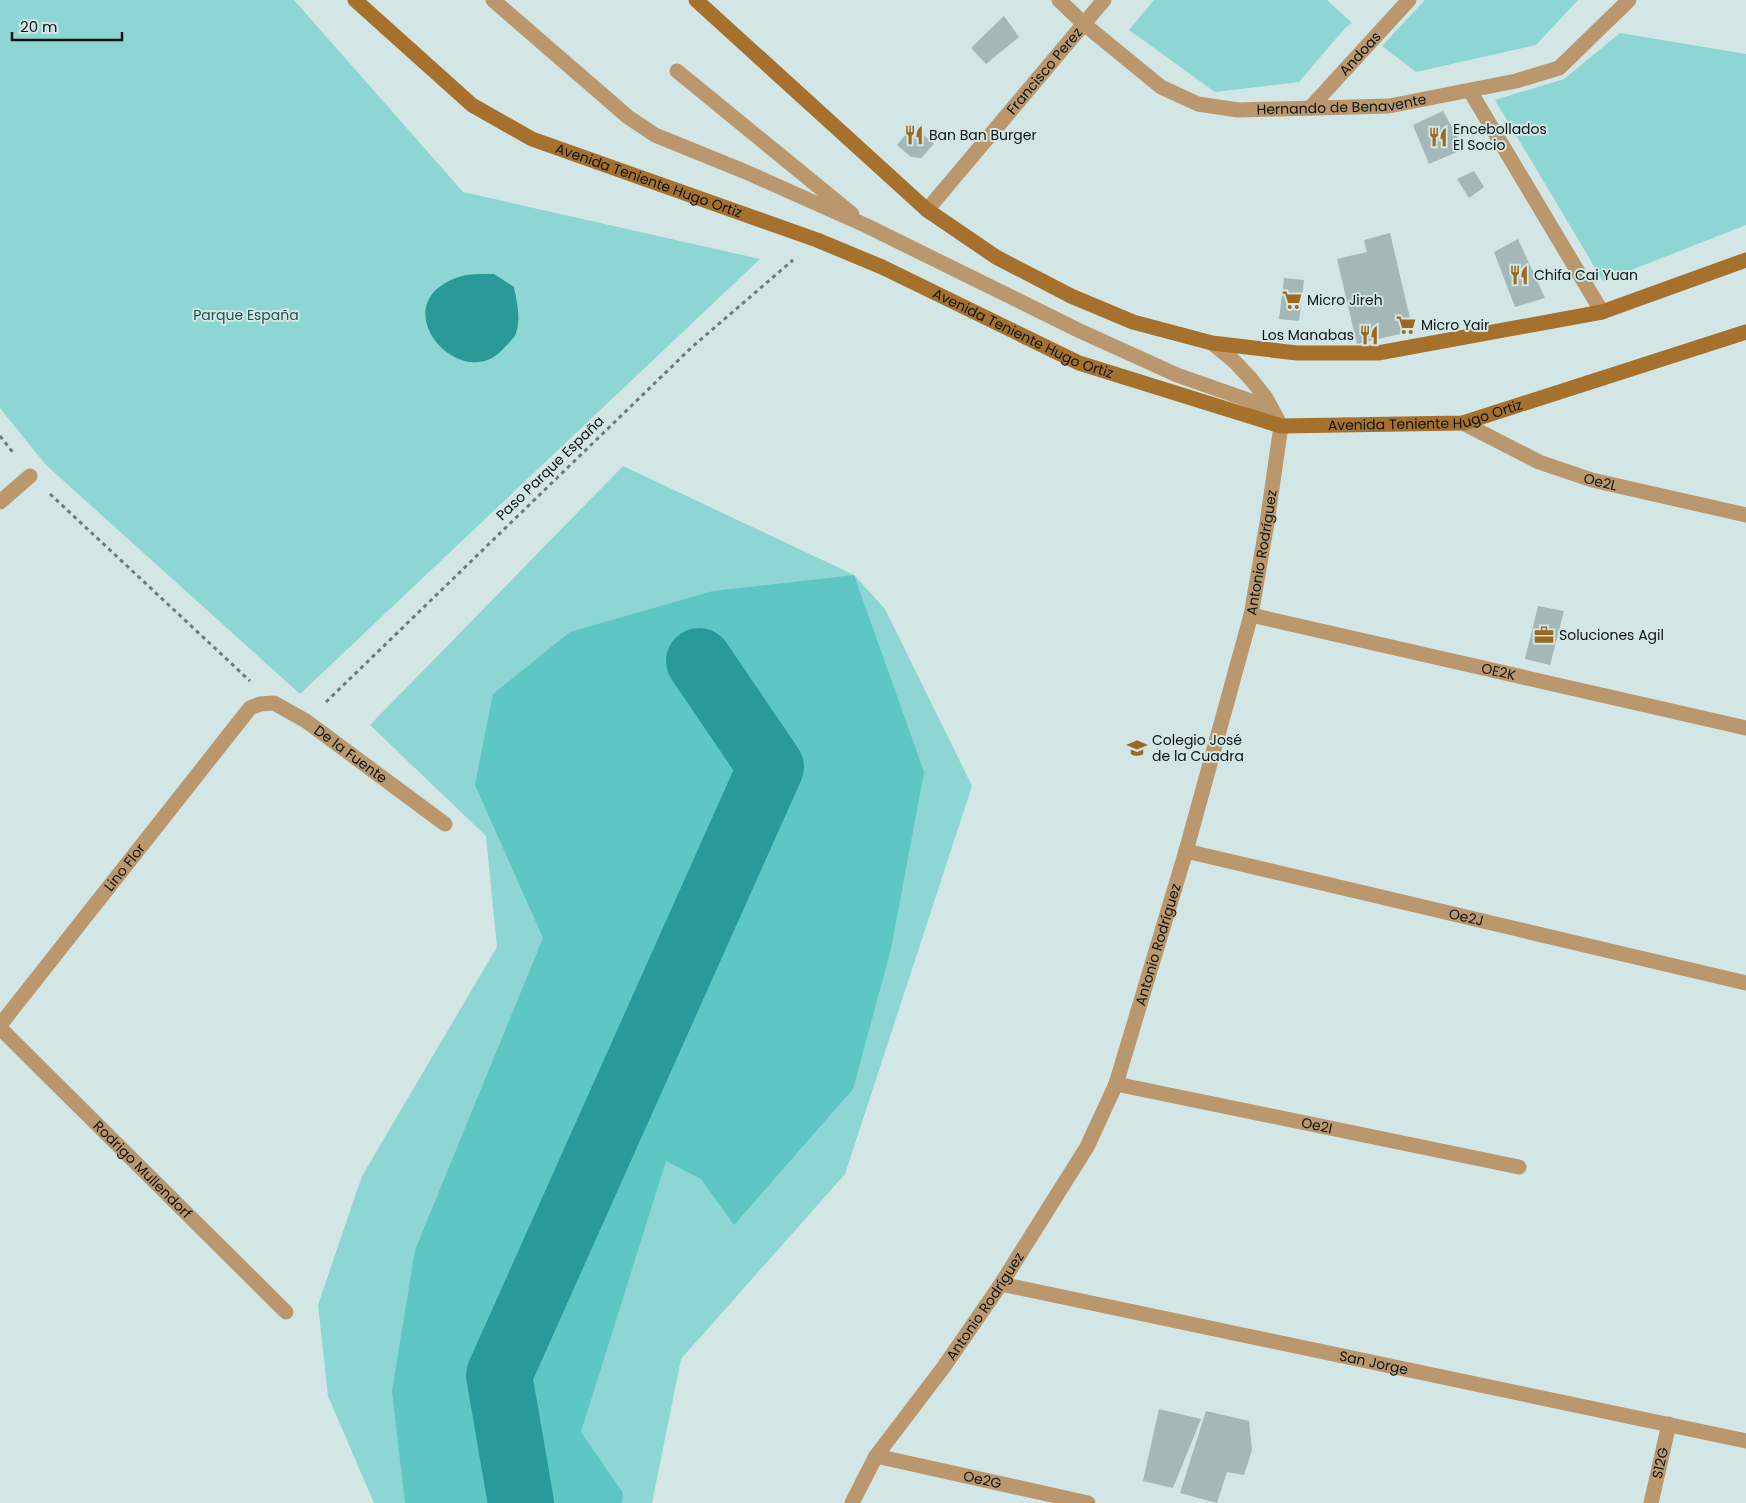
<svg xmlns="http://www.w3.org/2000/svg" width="1746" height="1503" font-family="Poppins,sans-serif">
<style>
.green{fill:#8dd6d3}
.forest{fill:#5ec6c3}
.water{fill:#2a9a98}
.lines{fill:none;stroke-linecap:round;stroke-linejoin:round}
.river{stroke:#2a9a98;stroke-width:66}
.building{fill:#a3b8b7}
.path{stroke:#6d7b7a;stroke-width:3;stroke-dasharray:4 4;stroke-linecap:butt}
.service{stroke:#bb976e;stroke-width:15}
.minor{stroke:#bb976e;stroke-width:15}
.tertiary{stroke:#bb976e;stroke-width:15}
.secondary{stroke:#a6712d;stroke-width:15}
.labels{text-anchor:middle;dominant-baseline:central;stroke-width:4;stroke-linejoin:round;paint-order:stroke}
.street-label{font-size:14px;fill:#0d1414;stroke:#d1e6e5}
.poi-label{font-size:14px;fill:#0d1414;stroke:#d1e6e5;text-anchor:start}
.park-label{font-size:14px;fill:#22514f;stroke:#d1e6e5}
</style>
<rect width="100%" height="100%" fill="#d1e6e5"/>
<path class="green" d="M0,0h294l169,192 297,67 -460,435 -254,-229 -46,-57z
M1154,0h173l25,23 -6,4 -47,55 -84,10 -86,-62z
M1425,0h153l-42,45 -120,27 -34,-26z
M1620,33l126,21v171l-143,56 -108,-181 69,-21z
M623,466l231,109 31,34 87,177 -127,388 -164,185 -29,144h-278l-46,-107 -10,-91 44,-129 135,-229 -11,-111 -116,-111z"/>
<path class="forest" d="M854,575l70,197 -33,177 -38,140 -119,136 -33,-46 -35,-18 -85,271 42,61 -1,10h-217l-13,-112 23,-141 128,-312 -68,-153 18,-91 77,-62 143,-41z"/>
<path class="water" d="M494,274l20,13c3,15 7,31 2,46 -1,5 -8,10 -12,15 -42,49 -123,-42 -48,-70 11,-5 26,-4 38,-4z"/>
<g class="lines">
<path class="river" d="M521,1503l-22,-128 272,-608 -72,-106"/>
</g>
<path class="building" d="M1004,16l15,21 -33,27 -15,-16z
M1443,111l21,38 -35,15 -16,-39z
M913,126l21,18 -13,14 -10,-1 -14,-12z
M1474,171l10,16 -15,11 -12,-19z
M1390,233l23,98 -56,13 -20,-85 30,-7 -3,-12z
M1518,239l27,59 -30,9 -21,-55z
M1284,278l20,2 -5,41 -20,-2z
M1538,606l26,5 -14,54 -25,-6z
M1159,1409l42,10 -28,69 -30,-7z
M1206,1411l43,10 3,29 -8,25 -17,-3 -10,31 -37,-10z"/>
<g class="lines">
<path class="path" d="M0,436l14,18
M50,494l200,187
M326,702l366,-355 101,-87"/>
<path class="service" d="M493,0l135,117 27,18 91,37 121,54 213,105 97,44 74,26 30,25
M677,71l175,143
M1470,91l132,221"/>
<g class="minor">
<path id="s1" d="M1059,0l25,24 77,63 37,17 40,6 151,-4 127,-25 43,-13 70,-68"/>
<path id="s2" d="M1310,108l99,-108"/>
<path id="s3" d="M927,210l177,-210"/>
<path id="s4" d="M1463,423l76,39 53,18 154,35"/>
<path d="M0,502l30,-26"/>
<path id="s5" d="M1251,615l495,113"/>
<path id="s6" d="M1186,851l560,132"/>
<path id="s7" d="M0,1025l250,-317 10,-4 14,-1 32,18 139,103"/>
<path id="s8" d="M0,1028l286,284"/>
<path id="s9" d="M1116,1084l403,83"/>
<path id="s10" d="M1001,1284l745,157"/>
<path id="s11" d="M876,1456l212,47"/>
<path id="s12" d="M1651,1503l18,-79"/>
</g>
<path class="tertiary" id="s13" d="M852,1503l24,-47 67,-88 58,-84 86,-137 29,-63 70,-233 65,-236 16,-92 14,-97 -15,-28 -16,-20 -15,-16 -23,-19"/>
<g class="secondary">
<path id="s14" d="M355,0l117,105 60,34 285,101 65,27 197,96 202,63 182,-3 283,-91"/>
<path d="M696,0l231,210 69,47 75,39 62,26 79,21 85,10h81l224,-41 144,-52"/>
</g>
</g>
<defs>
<symbol id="restaurant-bare" viewBox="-9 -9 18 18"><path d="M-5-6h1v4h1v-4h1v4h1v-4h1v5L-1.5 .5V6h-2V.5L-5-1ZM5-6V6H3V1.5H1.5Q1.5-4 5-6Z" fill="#9d6820" stroke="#d1e6e5" stroke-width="2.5" paint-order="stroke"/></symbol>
<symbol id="supermarket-bare" viewBox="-9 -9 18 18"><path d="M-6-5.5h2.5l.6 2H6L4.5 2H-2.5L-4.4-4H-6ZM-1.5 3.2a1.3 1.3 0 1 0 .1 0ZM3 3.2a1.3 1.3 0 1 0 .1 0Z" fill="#9d6820" stroke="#d1e6e5" stroke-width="2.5" paint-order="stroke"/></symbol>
<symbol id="office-bare" viewBox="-9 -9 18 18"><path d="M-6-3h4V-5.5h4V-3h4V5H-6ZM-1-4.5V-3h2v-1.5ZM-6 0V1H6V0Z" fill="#9d6820" stroke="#d1e6e5" stroke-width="2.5" paint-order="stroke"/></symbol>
<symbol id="school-bare" viewBox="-9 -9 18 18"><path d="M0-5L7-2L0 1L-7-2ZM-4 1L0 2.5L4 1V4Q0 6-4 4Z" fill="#9d6820" stroke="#d1e6e5" stroke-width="2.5" paint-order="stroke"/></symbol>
</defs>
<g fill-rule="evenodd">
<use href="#restaurant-bare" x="900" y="121" width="28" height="28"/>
<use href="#restaurant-bare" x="1424" y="123" width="28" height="28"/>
<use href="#restaurant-bare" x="1505" y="261" width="28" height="28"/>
<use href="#supermarket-bare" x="1278" y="286" width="28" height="28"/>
<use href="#supermarket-bare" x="1392" y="311" width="28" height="28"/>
<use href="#restaurant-bare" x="1355" y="321" width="28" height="28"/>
<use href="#office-bare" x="1530" y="621" width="28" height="28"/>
<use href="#school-bare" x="1123" y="734" width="28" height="28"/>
</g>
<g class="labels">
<g class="street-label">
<text stroke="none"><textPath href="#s2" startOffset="74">Andoas</textPath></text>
<text stroke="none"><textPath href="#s3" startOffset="182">Francisco Perez</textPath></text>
<text stroke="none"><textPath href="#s1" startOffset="319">Hernando de Benavente</textPath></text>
<text stroke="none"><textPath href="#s14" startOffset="350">Avenida Teniente Hugo Ortiz</textPath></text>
<text stroke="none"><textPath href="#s14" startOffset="755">Avenida Teniente Hugo Ortiz</textPath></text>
<text stroke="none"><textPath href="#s14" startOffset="1175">Avenida Teniente Hugo Ortiz</textPath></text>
<text transform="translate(550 468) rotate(-44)">Paso Parque España</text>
<text stroke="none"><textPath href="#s4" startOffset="150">Oe2L</textPath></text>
<text stroke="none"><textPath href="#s13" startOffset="1048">Antonio Rodríguez</textPath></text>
<text stroke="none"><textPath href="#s5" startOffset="254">OE2K</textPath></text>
<text stroke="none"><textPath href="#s7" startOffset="521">De la Fuente</textPath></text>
<text stroke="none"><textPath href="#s7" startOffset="201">Lino Flor</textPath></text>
<text stroke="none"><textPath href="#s6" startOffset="288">Oe2J</textPath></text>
<text stroke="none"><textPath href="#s13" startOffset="642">Antonio Rodríguez</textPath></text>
<text stroke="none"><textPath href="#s9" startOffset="205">Oe2I</textPath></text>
<text stroke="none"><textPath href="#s8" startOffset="201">Rodrigo Mullendorf</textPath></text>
<text stroke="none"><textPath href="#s13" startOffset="238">Antonio Rodríguez</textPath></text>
<text stroke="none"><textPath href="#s10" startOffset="381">San Jorge</textPath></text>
<text stroke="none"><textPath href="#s12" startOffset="41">S12G</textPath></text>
<text stroke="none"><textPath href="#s11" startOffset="109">Oe2G</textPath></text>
</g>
<g class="poi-label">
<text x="1453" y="129">Encebollados<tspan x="1453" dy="16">El Socio</tspan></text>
<text x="929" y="135">Ban Ban Burger</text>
<text x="1534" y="275">Chifa Cai Yuan</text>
<text x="1307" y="300">Micro Jireh</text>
<text x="1421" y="325">Micro Yair</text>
<text x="1354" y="335" text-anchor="end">Los Manabas</text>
<text x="1559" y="635">Soluciones Agil</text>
<text x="1152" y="740">Colegio José<tspan x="1152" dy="16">de la Cuadra</tspan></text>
</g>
<g class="park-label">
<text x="246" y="315">Parque España</text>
</g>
</g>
<path d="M12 32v8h110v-8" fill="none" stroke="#0d1414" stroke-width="2.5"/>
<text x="20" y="32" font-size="15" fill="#0d1414" stroke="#d1e6e5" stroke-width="4" paint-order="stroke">20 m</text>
</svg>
